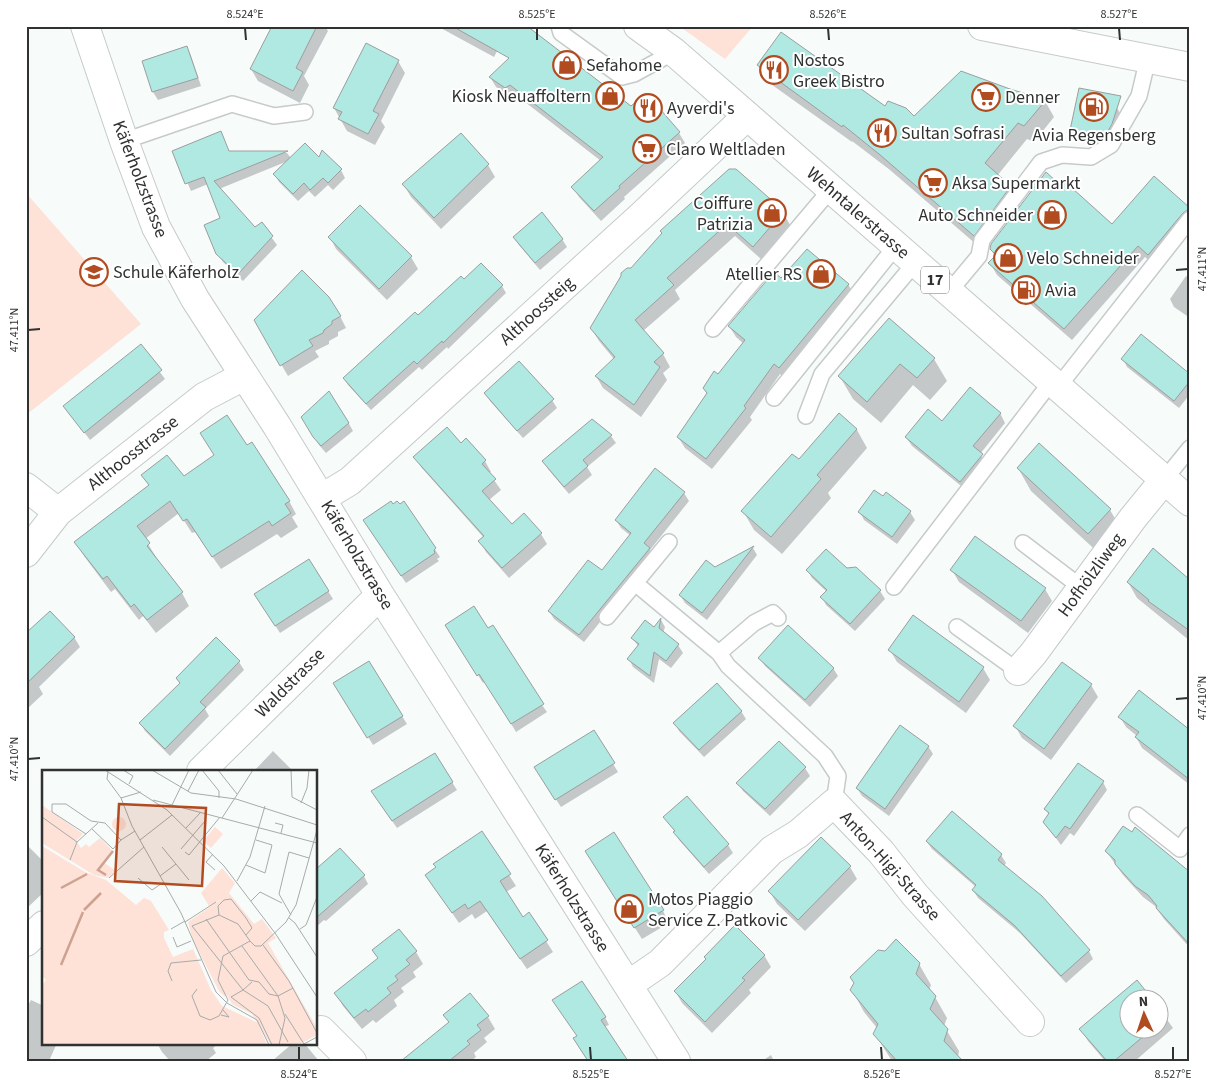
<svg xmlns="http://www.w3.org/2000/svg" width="1216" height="1087" font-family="'Source Sans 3',sans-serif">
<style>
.green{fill:#fee1d7}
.shadow{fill:#0003}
.building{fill:#b0e8e2;stroke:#9b9f9e}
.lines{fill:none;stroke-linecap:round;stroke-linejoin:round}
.service-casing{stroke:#c6caca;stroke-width:18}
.minor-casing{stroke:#c6caca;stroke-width:30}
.tertiary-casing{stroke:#c6caca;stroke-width:30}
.primary-casing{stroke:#c6caca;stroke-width:30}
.service{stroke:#fff;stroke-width:15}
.minor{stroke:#fff;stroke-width:28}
.tertiary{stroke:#fff;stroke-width:28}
.primary{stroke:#fff;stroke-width:28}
.ticks{fill:none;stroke:#303232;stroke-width:2}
.labels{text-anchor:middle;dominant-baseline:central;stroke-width:4;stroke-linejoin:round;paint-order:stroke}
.shield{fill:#fff;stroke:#6e7070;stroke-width:1}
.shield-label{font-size:16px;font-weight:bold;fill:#303232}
.poi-label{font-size:18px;fill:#303232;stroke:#fff;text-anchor:start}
.street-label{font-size:18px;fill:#303232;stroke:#fff}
.inset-river{fill:none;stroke:#cea291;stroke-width:2.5}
.inset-road{fill:none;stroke:#a7abaa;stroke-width:1}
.view{fill:#b14b20;fill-opacity:0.15;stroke:#b14b20;stroke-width:2.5}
.inset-edge{fill:none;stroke:#303232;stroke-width:2.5}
.neatline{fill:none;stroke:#303232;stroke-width:2}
.ticks-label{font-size:12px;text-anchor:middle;fill:#303232}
</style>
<rect width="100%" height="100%" fill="#f7fbfa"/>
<path class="green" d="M679,26h74l-28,33z
M26,193l115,131 -115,91z"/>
<path class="shadow" d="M274,26h51l3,5 -24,45 5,9 -9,18 -42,-22 -7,-12z
M437,26h73l-16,31z
M187,48l4,8 10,30 -43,14 -5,-8 -9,-31z
M398,61l7,12 -24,48 4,6 -10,18 -28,-14 -13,-23z
M759,65l155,53 95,-28 36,11 9,16 -20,25 -7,-3 -30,37 13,11 9,17 -35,47 -94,-81 -38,-29v1l-84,-60z
M490,77l141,31 48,25 6,10 -61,54 1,2 -24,22 -22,-24 -6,-10 28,-26 -85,-66 -4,2 -16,-10z
M1117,108l3,5 -5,16 -14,16 -28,-5 -3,-5z
M174,152l113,1 4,5 28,1 22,11 4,8 -12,12 -5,-5 -13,12 -6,-6 -11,10 -19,-19 -5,-8 14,-13 -69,28 35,39 8,-4 15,21 -34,36 -20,-19 -5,-8 4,-35 -14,-35 -17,7z
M488,165l7,12 -54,52 -30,-32 -7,-12z
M1189,209l1,15 -35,42 -10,-9 -73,83 -75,-65 -7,-12 5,-6 -4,-8z
M783,212l7,13 -29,34 -26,-23 -60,54 5,9 -37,32 20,23 7,13 -7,6 4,7 -26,37 -38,-29 -7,-12 18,-17 -15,-18 -8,-13 41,-59 31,-36z
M330,237l81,20 7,12 -31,31 -51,-51z
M514,238l48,1 5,8 -27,23 -21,-25z
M481,264l21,22 4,7 -58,56 -1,-2 -25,23 -3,-3 -48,43 -23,-25 -4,-7 74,-61 46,-36z
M1186,276l4,3v39l-16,-11 -4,-8z
M848,284l6,11 -68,84 -6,-5 -30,43 2,3 -40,49 -27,-21 -7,-11 29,-43 -3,-6 15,-12 25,-32 -8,-7 -7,-11z
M340,316l6,12 -8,4v4l-9,5v3l-14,7 4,6 -31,19 -33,-56z
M889,320l45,39 13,22 -17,19 -17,-15 -32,38 -28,-24 -13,-22z
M141,346l24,33 -75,61 -25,-33z
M1123,359l67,17v18l-11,14 -52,-41z
M329,393l18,27 6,11 -27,22 -7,-8 -16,-27z
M485,393l67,7 5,8 -34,30 -33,-37z
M1000,413l5,10 -25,31 7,11 -21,25 -54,-44 -6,-9 36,-14z
M839,415l18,15 10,18 -39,45 3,5 -49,56 -28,-24 -11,-19 56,-50z
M611,436l5,7 -29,24 5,8 -23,19 -21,-25 -4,-8z
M461,444l24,17 6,11 -2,1 12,17 -12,10 23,25 29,9 6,10 -38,34 -23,-26 -6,-10 4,-4 -63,-71 -6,-10z
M1039,445l71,65 13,22 -21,24 -71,-65 -13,-23z
M247,447l42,54 7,13 -4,3 6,10 -17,11 -4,-4 -56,35 -26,-37 -3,1 -13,-20 -34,26 11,18 -1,1 27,35 7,13 -33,27 -13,-17 -4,4 -24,-31 -4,3 -27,-36 -8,-13 73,-57 -6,-10 40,1z
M655,470l29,23 5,8 -39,49 3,6 -69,86 -30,-23 -5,-8 53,-39 29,-36 -10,-8 -5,-8z
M404,503l36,54 -3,2 2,2 -33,22 -37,-55 24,-23 6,1z
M860,512h50l5,8 -18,24 -33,-24z
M753,548l4,7 -50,65 -22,-17 -5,-8 35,-27z
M847,569l33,22 5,8 -30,32 -29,-26 -4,-8 5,-5 -15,-14 -4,-7z
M952,570l93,19 7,12 -24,32 -69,-51z
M1190,581v60l-53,-43 -9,-16z
M328,591l5,8 -53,34 -20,-31z
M661,620l4,7 -2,6 15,12 5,8 -12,15 -12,-9 -5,24 -21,-16 -4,-8 10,-12 -7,-9 22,-10z
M451,633l91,72 5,7 -31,20 -31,-51 -2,2z
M26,635l48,2 6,10 -41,40 4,7 -17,16z
M216,639l23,23 5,8 -39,39 4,7 -39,40 -25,-25 -4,-7 40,-40z
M890,650l93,18 7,12 -24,33 -69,-51z
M760,658l73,10 5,8 -28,31 -45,-41z
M368,662l39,62 -34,21 -38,-62z
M1091,685l7,12 -47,63 -29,-22 -7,-12z
M741,711l5,8 -42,38 -25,-26 -4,-8z
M1120,717l70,14v54l-48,-37 -6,-11 1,-1 -11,-9z
M593,731l25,41 -57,35 -21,-32z
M928,746l5,8 -44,62 -27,-20 -5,-8z
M273,751l20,20h-39z
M805,768l5,8 -40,40 -27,-25 -5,-8z
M452,782l5,8 -60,38 -20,-29z
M1103,782l4,8 -33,46 -4,-3 -9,12 -17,-23 5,-7 -3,-6z
M687,798l41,47 5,8 -24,21 -30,-34 -4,-8 -10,-15z
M952,813l49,42 5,8 -2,3 37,31 48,54 4,8 -27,24 -46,-50 -42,-35 -5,-8 3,-3 -44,-38 -5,-7z
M29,847l15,15v30l-18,17v-60z
M1106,851l84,23v74l-26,-29 -9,-13 -12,-9 -20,-22z
M593,863l70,48 6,12 -27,16z
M850,867l7,12 -52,52 -28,-27 -7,-12z
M316,870l48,6 4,8 -42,37 -2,-1 -8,7z
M426,875h83l7,11 -10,6 16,26 7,-4 24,38 -26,17 -40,-58 -12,8 -3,-5 -13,9z
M399,930l17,22 7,12 -10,8 3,5 -15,11 3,4 -10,8 3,6 -21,17 -3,-3 -11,9 -19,-23 -7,-12 43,-35 -5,-8z
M764,955l7,12 -22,23 2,3 -39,40 -30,-30 -7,-12 32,-31z
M919,964l12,21 -2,5 6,7 12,21 -3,8 15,25 -1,6 3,4h-69l-17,-27 2,-6 -13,-16 -12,-22z
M469,995l19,22 7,12 -11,9 3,4 -13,11 2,4 -5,4h-64l42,-38 -5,-8z
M31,1000l13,6v37h13l-8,18h-23v-52z
M1128,1000v30h30v-23l15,21 -38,33h-30l-17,-20 -7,-12z
M559,1009l46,8 4,8 -31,12z
M160,1043h59l-6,5 3,5 -10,8h-36l-8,-9 -4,-7z
M293,1043h11l15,18h-47z
M771,1055l3,6h-12z"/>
<path class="building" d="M272,26h45l-21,42 7,4 -10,19 -43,-22z
M452,26h75l104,80 15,-13 34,39 -61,54 1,2 -26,23 -23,-24 32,-30 -93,-72 -5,3 -16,-11 20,-19z
M781,32l104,74 3,-5 18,7 8,8 47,-45 49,18 36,11 -22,26 -6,-3 -33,40 26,23 -37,50 -95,-82 -36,-29 -1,2 -85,-62z
M366,43l33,17 -26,51 6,3 -11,20 -30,-15 4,-7 -9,-4z
M187,46l11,32 -46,14 -10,-31z
M1079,88l42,8 -9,28 -8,14 -3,2 -32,-5z
M221,131l8,20h59l-74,30 41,46 7,-5 11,14 -35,38 -22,-20 -12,-29 16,-7 -16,-41 -19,7 -13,-33z
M461,133l28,31 -55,54 -32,-34z
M305,143l14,14 3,-7 20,19 -14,14 -5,-5 -13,12 -6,-7 -11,11 -20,-20z
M729,169h7l48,42 -31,36 -26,-23 -60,54 7,7 -39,35 29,33 -10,9 6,5 -26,38 -39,-29 20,-19 -25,-29 31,-52v-3l6,-5h4l31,-35 -2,-2z
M1046,172l12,11 4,-4 50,45 42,-48 36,32 -7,5 -35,42 -10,-9 -74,83 -76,-66 8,-8 -6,-6 1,-5z
M360,205l52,51 -33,33 -51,-52z
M542,212l21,27 -28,24 -22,-26z
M807,249l42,35 -70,84 -5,-4 -30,42 2,2 -40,51 -29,-22 30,-44 -4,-5 11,-17 4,3 27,-34 -17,-14 46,-54 7,6z
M481,263l22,22 -60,58 -1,-2 -25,23 -3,-3 -48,43 -23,-26 72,-66 3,3 43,-39 3,3z
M302,270l27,27 12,19 -9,5v3l-8,6 -1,3 -14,7 4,6 -33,20 -26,-46z
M889,318l46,40 -18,20 -17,-14 -33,38 -29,-26z
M1141,334l49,40v7l-16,20 -53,-42z
M141,344l21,26 -78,63 -21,-27z
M519,361l35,38 -37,32 -33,-38z
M970,387l31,26 -28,33 10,8 -23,28 -55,-45 23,-28 14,12z
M329,391l20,32 -28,23 -8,-9 -12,-20z
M839,413l18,16 -40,46 4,4 -50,58 -30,-26 51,-57 7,5z
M227,415l20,30 5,-3 38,59 -5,3 6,9 -19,13 -3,-5 -57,36 -25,-38 -4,2 -13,-20 -33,25 13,17 -3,3 36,46 -36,28 -13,-16 -3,3 -24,-31 -4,3 -29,-37 75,-57 -8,-10 26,-20 17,21 30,-21 -14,-22z
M592,419l20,16 -29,25 5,6 -24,21 -22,-26z
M447,427l14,16 5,-5 20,22 -4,4 14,15 -14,12 30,33 12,-11 18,20 -40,35 -24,-27 6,-5 -71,-79z
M1039,443l72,66 -23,25 -71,-66z
M655,468l30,24 -41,51 6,5 -71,87 -31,-24 40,-51 14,10 29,-37 -16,-13z
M874,490l9,6 3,-4 25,19 -19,26 -34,-25z
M391,501l2,3 4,-3 3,3 4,-3 32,47 -2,2 1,3 -34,23 -38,-56z
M975,536l71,52 -25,33 -71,-51z
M754,546l-52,67 -23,-18 27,-35 9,7z
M1153,548l37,32v51l-42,-30 1,-1 -22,-18z
M826,549l21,19 9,-1 25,23 -31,34 -30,-27 7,-7 -21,-20z
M309,559l20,32 -54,35 -21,-32z
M474,606l14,22 5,-3 51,79 -33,20 -32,-50 -2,2 -32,-51z
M50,611l25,26 -49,47v-51z
M913,615l71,52 -25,35 -71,-52z
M661,618l-2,10 20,16 -13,17 -12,-9 -4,24 -23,-17 12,-15 -8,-6 14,-18 9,7z
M788,625l46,43 -29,32 -47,-42z
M216,637l24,24 -40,41 6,5 -41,42 -26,-26 41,-40 -4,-5z
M369,661l34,55 -36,22 -34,-55z
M1062,662l30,22 -48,65 -31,-23z
M717,683l25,28 -43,39 -26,-27z
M1139,690l51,40v50l-55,-43 4,-5 -21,-15z
M900,725l29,21 -44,63 -29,-21z
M594,730l21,33 -60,37 -21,-33z
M779,741l27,26 -41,42 -29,-26z
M435,753l18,29 -61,39 -21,-30z
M1078,763l26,18 -34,48 -5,-3 -9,12 -13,-16 6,-9 -5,-4z
M687,796l42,48 -25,23 -31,-35 2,-1 -12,-14z
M952,811l50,43 -4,6 44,36 48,54 -29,26 -47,-51 -42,-35 4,-5 -50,-44z
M1123,826l9,6 3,-5 55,45v73l-34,-37 1,-2 -9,-11 -13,-9 -20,-22v-4l-10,-9z
M482,831l29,43 -11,7 23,36 6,-5 19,28 -28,19 -40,-58 -12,8 -3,-5 -13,9 -27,-38 11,-8 -3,-3z
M614,832l50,78 -30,18 -49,-77z
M821,837l30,29 -53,54 -30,-29z
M340,848l25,27 -49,43v-49z
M735,925l30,30 -23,23 3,2 -40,42 -31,-31 32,-32 -2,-2z
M399,929l18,22 -11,9 4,4 -15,12 3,4 -11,8 4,5 -23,19 -2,-3 -12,9 -20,-25 44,-35 -6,-8z
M896,939l24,24 -4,11 20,22 -6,13 18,20 -4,12 19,20h-66l-24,-27 5,-10 -28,-34 4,-7 -4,-6 28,-27 7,1z
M1137,980l16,20h-25v30h23l-37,31h-7l-28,-32z
M582,981l24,36 -5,3 27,41h-40l-15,-23 4,-2 -25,-36z
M470,993l19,23 -12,9 4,5 -14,11 3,3 -21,17h-48l48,-39 -6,-7z"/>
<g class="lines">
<defs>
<path id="service" d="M559,26l2,7 61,44 12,-3 40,-22
M124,141l108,-37 42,12 31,-4
M949,292l30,-36 3,-16 59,-78 21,-7 29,2 20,-12 28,-49 9,-38
M713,329l118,-140
M1058,387l132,-168
M774,398l122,-152
M806,416l16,-42 93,-111
M1164,480l26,-32
M1023,543l59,45
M635,583l84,70 9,13 97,90 13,20 -4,27
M894,587l157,-205
M607,617l62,-75
M957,627l61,44
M719,653l35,-30 19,-10 5,5
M1137,815l43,34 10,-14"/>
<path id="minor" d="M85,26l39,115 32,86 39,72 82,127 103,169 296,466
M26,487l32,25 146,-115 40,-21
M322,498l28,-17 290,-264 107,-101
M26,553l32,-41
M1018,671l15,-17 100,-136 31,-38
M201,771l179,-176
M26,942l18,-17
M628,985l32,-22 112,-113 26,-16 36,-31 47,49 34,43 115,127
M321,1030l31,31"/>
<path id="tertiary" d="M982,26l208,41"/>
<path id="primary" d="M638,26l36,26 516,450"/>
</defs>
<use href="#service" class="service-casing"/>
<use href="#minor" class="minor-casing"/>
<use href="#tertiary" class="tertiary-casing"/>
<use href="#primary" class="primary-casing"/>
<use href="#service" class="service"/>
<use href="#minor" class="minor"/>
<use href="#tertiary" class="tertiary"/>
<use href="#primary" class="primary"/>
</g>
<path class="ticks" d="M245,28l1,12M537,28v12M828,28l1,12M1119,28l1,12M1176,270l12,-1M28,330l12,-1M1176,699l12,-1M28,759l12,-1M299,1047v13M590,1047l1,13M881,1047l1,13M1173,1047v13"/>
<defs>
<symbol id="shop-ring" viewBox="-11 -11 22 22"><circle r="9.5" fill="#fff" stroke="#b14b20" stroke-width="1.5"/><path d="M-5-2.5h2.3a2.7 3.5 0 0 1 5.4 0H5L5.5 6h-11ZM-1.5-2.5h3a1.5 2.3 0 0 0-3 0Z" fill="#b14b20"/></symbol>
<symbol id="restaurant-ring" viewBox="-11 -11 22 22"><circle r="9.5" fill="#fff" stroke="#b14b20" stroke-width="1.5"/><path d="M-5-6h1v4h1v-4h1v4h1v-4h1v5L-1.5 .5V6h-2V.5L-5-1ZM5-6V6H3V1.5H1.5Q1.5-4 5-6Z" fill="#b14b20"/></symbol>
<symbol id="supermarket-ring" viewBox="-11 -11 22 22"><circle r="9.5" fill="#fff" stroke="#b14b20" stroke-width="1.5"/><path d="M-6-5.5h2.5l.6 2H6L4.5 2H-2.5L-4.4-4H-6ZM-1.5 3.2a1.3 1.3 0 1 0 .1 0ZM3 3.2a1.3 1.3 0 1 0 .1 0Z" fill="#b14b20"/></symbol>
<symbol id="fuel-ring" viewBox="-11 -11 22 22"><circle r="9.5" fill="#fff" stroke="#b14b20" stroke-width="1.5"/><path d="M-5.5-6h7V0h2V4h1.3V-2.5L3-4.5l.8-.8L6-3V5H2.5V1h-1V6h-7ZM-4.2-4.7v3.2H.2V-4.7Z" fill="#b14b20"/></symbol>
<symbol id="school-ring" viewBox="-11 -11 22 22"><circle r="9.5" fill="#fff" stroke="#b14b20" stroke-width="1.5"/><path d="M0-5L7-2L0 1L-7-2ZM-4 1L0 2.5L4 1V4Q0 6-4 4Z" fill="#b14b20"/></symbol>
</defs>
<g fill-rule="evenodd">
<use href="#shop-ring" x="551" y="49" width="32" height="32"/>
<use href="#restaurant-ring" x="758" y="54" width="32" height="32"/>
<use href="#shop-ring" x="594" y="80" width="32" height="32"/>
<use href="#supermarket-ring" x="970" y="81" width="32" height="32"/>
<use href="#fuel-ring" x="1078" y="91" width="32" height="32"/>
<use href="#restaurant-ring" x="632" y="92" width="32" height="32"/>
<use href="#restaurant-ring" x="866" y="117" width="32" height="32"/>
<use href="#supermarket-ring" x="631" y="133" width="32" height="32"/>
<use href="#supermarket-ring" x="917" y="167" width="32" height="32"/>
<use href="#shop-ring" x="756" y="197" width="32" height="32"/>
<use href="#shop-ring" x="1036" y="199" width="32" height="32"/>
<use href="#shop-ring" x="992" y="242" width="32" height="32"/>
<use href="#school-ring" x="78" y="256" width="32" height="32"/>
<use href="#shop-ring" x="805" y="258" width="32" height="32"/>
<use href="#fuel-ring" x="1010" y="274" width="32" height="32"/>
<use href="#shop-ring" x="613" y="893" width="32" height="32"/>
</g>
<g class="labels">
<rect class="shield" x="921" y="266.5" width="28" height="27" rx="4"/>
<g class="shield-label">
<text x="935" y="280">17</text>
</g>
<g class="poi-label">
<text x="793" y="60">Nostos<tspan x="793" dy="21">Greek Bistro</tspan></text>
<text x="586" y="65">Sefahome</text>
<text x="591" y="96" text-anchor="end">Kiosk Neuaffoltern</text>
<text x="1005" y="97">Denner</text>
<text x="667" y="108">Ayverdi's</text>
<text x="901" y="133">Sultan Sofrasi</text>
<text x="1094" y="135" text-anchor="middle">Avia Regensberg</text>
<text x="666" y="149">Claro Weltladen</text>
<text x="952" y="183">Aksa Supermarkt</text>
<text x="753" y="203" text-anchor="end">Coiffure<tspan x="753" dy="21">Patrizia</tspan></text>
<text x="1033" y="215" text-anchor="end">Auto Schneider</text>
<text x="1027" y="258">Velo Schneider</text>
<text x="113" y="272">Schule Käferholz</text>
<text x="802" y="274" text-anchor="end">Atellier RS</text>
<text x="1045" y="290">Avia</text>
<text x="648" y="899">Motos Piaggio<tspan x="648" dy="21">Service Z. Patkovic</tspan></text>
</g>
<g class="street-label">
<text transform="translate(140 179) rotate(69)">Käferholzstrasse</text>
<text transform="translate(858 213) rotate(41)">Wehntalerstrasse</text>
<text transform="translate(537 311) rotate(-42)">Althoossteig</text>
<text transform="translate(133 453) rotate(-38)">Althoosstrasse</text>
<text transform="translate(357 555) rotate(59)">Käferholzstrasse</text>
<text transform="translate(1091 575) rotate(-54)">Hofhölzliweg</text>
<text transform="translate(290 683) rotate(-45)">Waldstrasse</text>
<text transform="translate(890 866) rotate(48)">Anton-Higi-Strasse</text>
<text transform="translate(572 898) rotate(58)">Käferholzstrasse</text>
</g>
</g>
<g transform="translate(42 770)">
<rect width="275" height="275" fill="#f7fbfa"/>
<path d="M0,35l41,29 -7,7 5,7 5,-4 3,3 11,-9 13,13 -10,11 13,9 -8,7 -14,-3 -52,-32zM70 54a7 7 0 1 1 14 0a7 7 0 1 1-14 0ZM173,57l8,7 -12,14 -8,-7zM0,76l43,26 21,8 30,25 8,-7 7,3 18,29 -5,2v6l9,19 20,-8 18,41 11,16 36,17 9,22h-225v-60l4,-5 -4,-4zM180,98l13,15 -6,10 25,31 8,-5 14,19 -8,5 49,85v7l-19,10h-27l-19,-31 -20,-10 -5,-9 -3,1 -5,-5 -26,-51 -5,-18 35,-24 -14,8 -8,-13z" fill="#fee1d7"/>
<path class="inset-river" d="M64,105l-8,-5 15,-19M19,118l26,-14M42,140l17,-17M19,195l22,-53"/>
<path class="inset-road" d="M63,0l62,40 57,56 51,67 42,64M81,0l10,6 -4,8M110,0l39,23 45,6 81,26M160,0l17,21v7M176,0l19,24M249,0l1,27 25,13M66,2l-1,7 14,19 11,28 49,87 35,79 11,11 30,17 12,25M146,21l11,-21M79,28l20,-6M111,30l164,43M259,33l6,-15 2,-18M130,35l17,-35M0,47l35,25M180,48l31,-48M233,53l8,2 -2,8M144,58l15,-16M50,59l21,20 8,-9M44,64l-34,-22v-8h14l25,17 14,2 16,17 14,-9M151,65l12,-14M98,70l32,-25M120,77l27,33M139,79l12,-14M143,82l4,3 31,-38M171,84l-7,8 9,8M28,90l7,-18 21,-19M204,95l19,8 7,-28 -16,-5M118,106l16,-12M67,108l35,-31M96,108l14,12 12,-8M195,111l13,-24 15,-51M209,131l9,-9 22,11M177,145l-27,11 51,64 9,-8M249,145l-12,-21 10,-42 20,6M247,148l6,5 22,34M164,149l43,61 10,2 10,12 9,2 -36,-50M143,152l31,-20M129,159l14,-8M258,159l6,-4 11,-28M204,165l6,-7 -6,-10 -15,-19 -7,1 -6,6 1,9 19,9 12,17M131,167l4,10 14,-6M221,175l26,36 28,52M130,211l-4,-10 3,-8 30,-3M155,219l-5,7 8,20 10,4 9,-4 9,-16 -10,-20 5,-24 27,-15 5,5h6l25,-24 10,-17 21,-75M243,244l19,30M179,245l8,2 -6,-7M230,275l-13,-27 -28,-21 12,-7 25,16 20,36M237,275l6,-27 -7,-22 15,-8M260,275l15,-8"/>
<path class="view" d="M77,34l87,4 -4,78 -87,-5z"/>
<rect width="275" height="275" class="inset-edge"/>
</g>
<rect width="1216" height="1087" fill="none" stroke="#ffffff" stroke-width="55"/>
<g transform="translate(1144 1014) rotate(357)"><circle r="24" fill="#ffffff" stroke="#acadad"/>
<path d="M0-4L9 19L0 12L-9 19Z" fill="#b14b20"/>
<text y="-8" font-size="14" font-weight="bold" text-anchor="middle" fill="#303232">N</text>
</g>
<rect x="28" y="28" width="1160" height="1032" class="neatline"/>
<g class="ticks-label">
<text x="245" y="18">8.524°E</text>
<text x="537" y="18">8.525°E</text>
<text x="828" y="18">8.526°E</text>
<text x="1119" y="18">8.527°E</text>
<text transform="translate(1202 269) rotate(-90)" y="4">47.411°N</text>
<text transform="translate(14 330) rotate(-90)" y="4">47.411°N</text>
<text transform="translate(1202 698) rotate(-90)" y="4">47.410°N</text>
<text transform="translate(14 759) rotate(-90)" y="4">47.410°N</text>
<text x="299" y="1078">8.524°E</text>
<text x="591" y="1078">8.525°E</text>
<text x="882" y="1078">8.526°E</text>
<text x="1173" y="1078">8.527°E</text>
</g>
</svg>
